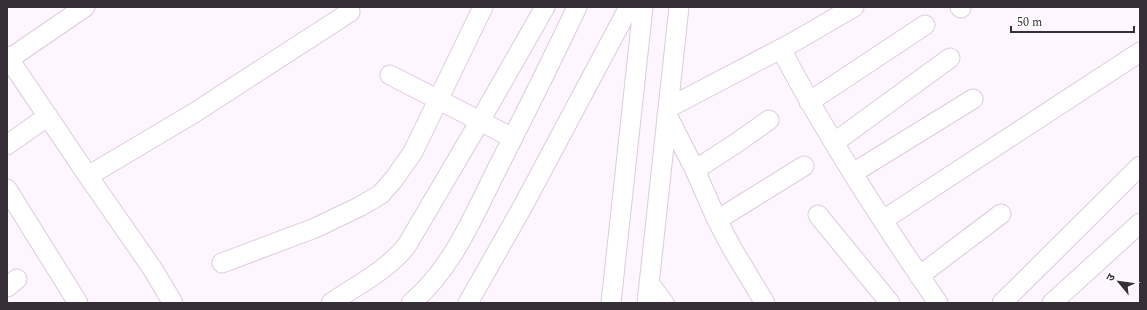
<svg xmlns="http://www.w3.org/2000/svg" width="1147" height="310" font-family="Spectral,'Noto Sans Devanagari',serif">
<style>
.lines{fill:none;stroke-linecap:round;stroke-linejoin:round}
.minor-casing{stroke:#dec9de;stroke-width:21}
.minor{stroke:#fff;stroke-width:19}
</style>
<rect width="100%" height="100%" fill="#fef6fe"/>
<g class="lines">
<defs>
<path id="minor" d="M960,7l1,1
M781,49c46,88 101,172 157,254
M7,56l81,120 64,92 21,35
M9,59l76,-52
M390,75l123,63
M809,102l116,-77
M668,108l124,-65 62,-36
M667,115l28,55 22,50 16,30 32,53
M835,142l115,-84
M7,145l41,-29
M695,170l40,-26 34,-24
M853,173l120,-74
M88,176l106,-63 156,-101
M7,189l71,114
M818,215l72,88
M717,220l87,-54
M883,220l257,-168
M222,263l93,-35 46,-22 20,-12 13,-15 19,-27 70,-145
M919,276l82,-62
M649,283l15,20
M7,287l10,-8
M331,303c26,-18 57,-33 76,-58l73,-124 65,-114
M411,303c41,-34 62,-86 85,-132 28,-55 55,-109 81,-164
M468,303l55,-97 105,-197
M611,303l32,-296
M647,303l32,-296
M1002,303l138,-137
M1052,303l88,-80"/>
</defs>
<use href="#minor" class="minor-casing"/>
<use href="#minor" class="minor"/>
</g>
<rect width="1147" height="310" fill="none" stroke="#372f37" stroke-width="16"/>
<g transform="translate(1119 282) rotate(299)" stroke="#ffffff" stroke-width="3" paint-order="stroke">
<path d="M0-3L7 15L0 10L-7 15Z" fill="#372f37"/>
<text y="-6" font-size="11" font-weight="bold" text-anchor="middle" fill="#372f37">उ</text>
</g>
<path d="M1011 26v6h123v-6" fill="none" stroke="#372f37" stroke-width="2"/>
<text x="1017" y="26" font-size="12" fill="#372f37" stroke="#ffffff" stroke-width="3" paint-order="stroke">50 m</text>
</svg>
